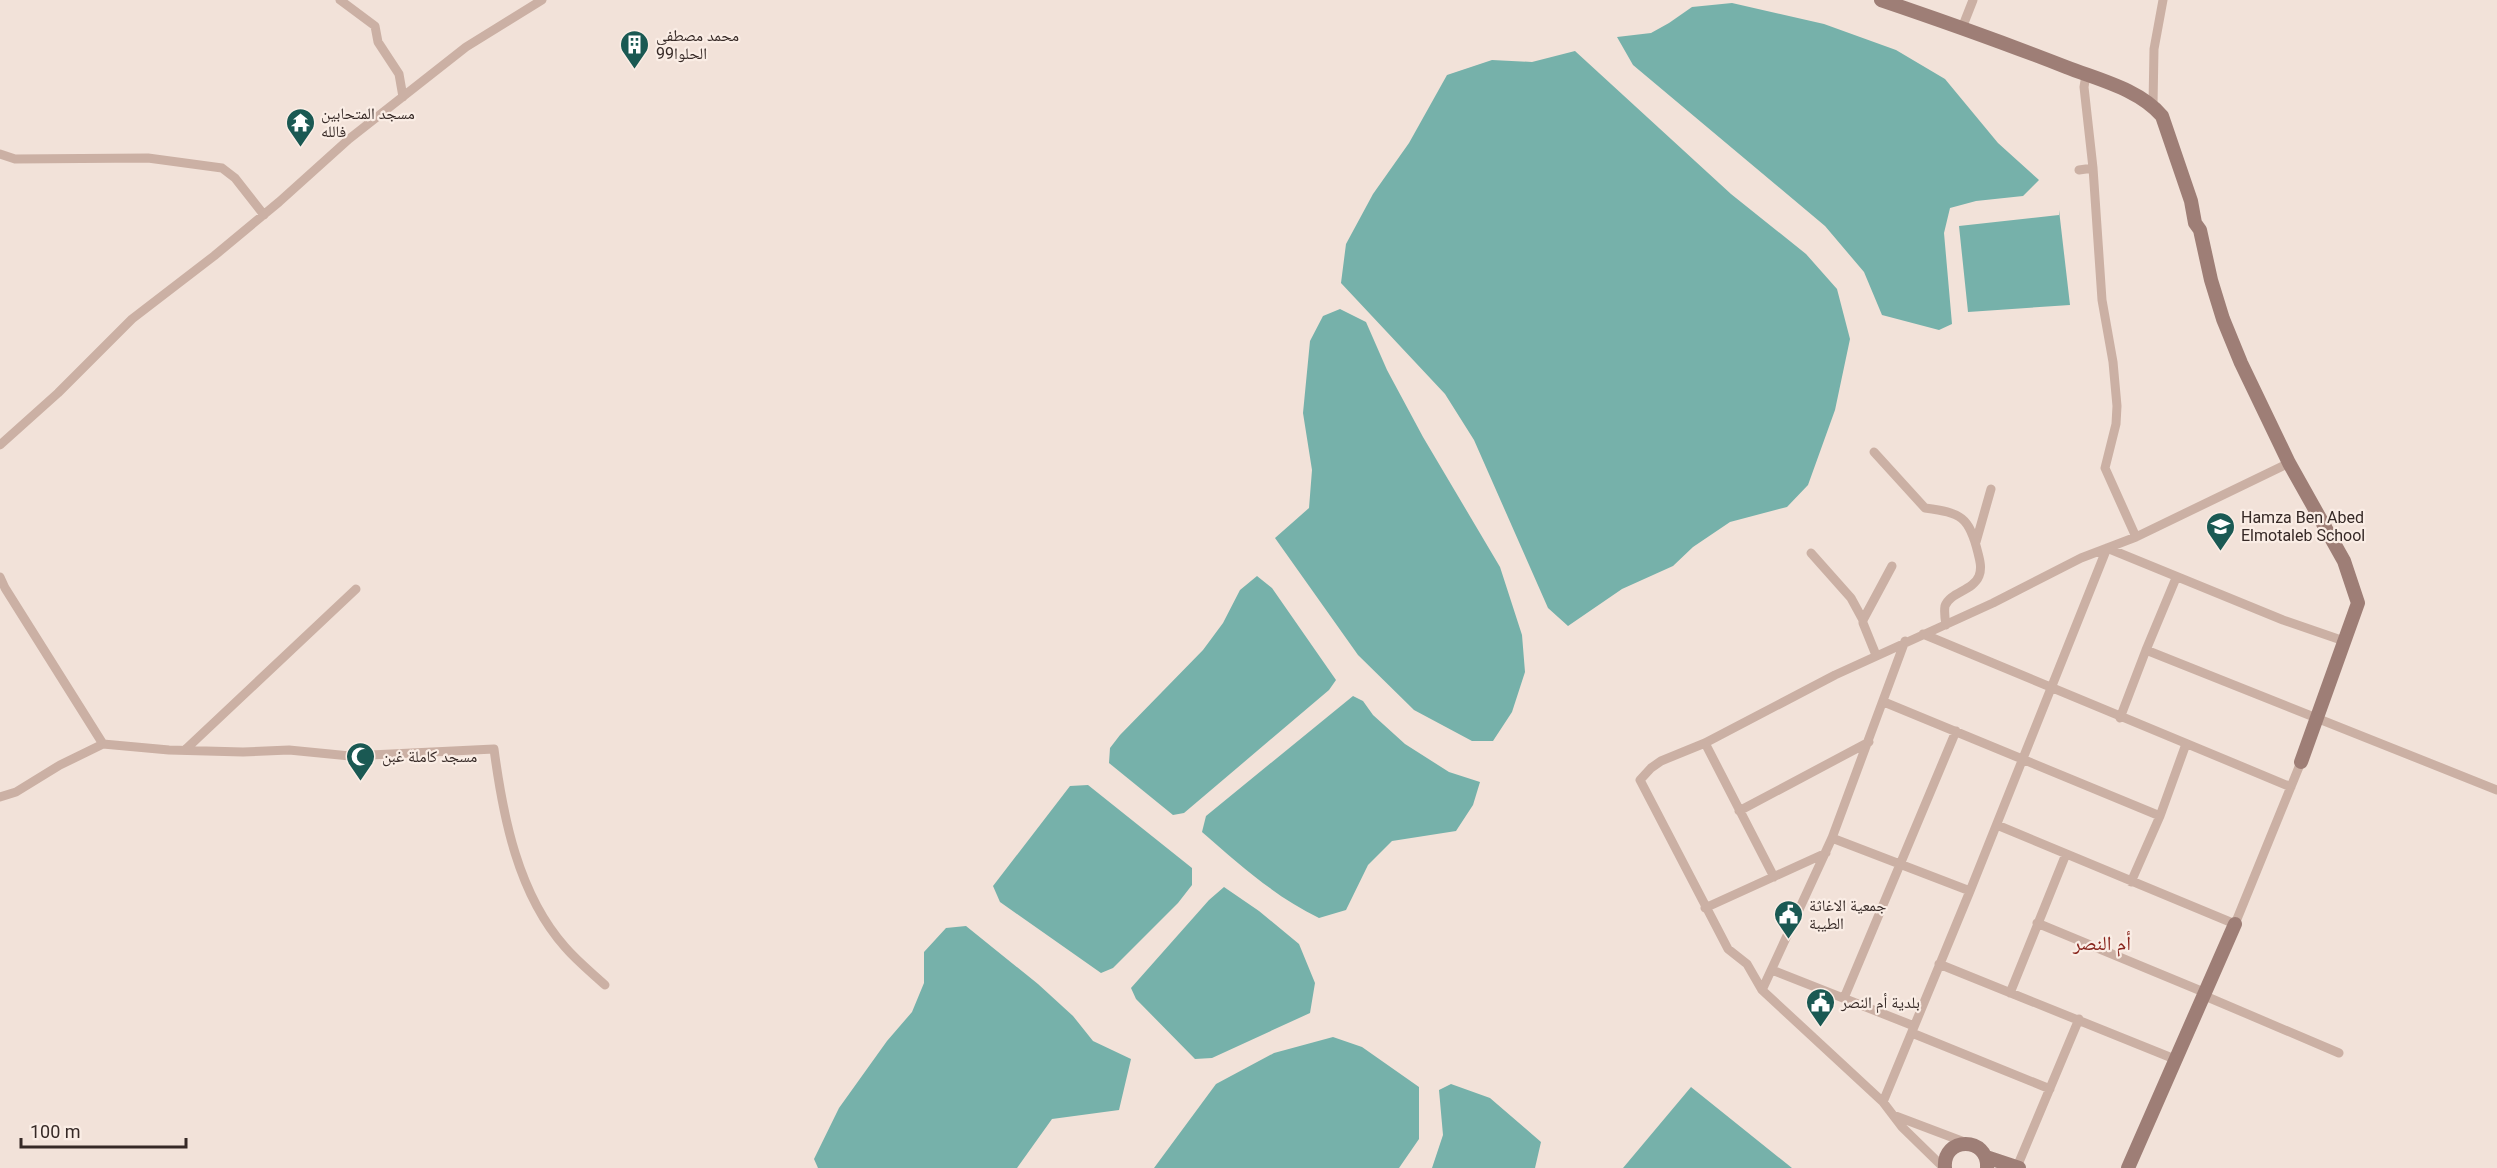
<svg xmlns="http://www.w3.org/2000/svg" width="2497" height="1168" font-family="Roboto,'Noto Naskh Arabic',sans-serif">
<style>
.water{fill:#76b1aa}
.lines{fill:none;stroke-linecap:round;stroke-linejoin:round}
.street{stroke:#cbb0a4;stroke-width:9}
.secondary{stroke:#9e7e76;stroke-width:14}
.labels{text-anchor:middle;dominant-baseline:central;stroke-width:4.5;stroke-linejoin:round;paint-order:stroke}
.poi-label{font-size:16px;fill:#362926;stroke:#faede5;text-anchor:start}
.quarter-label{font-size:20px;fill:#88241c;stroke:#faede5}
</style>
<rect width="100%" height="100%" fill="#f2e2d9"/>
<path class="water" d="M1732,3l92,21 72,26 49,29 53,64 41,37 -16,16 -47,5 -26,7 -6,25 8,91 -13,6 -57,-15 -18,-43 -39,-46 -192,-161 -16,-28 34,-4 18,-10 23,-16z
M1575,51l156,143 75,60 31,35 13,50 -15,71 -27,75 -21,22 -57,15 -37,25 -20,19 -51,23 -54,37 -20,-18 -74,-168 -29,-46 -104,-111 5,-39 27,-50 36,-51 38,-68 45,-15 40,2z
M2059,210l11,95 -102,7 -9,-86 100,-11z
M1340,309l26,13 21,48 36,67 77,130 22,68 3,37 -13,40 -19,29h-21l-58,-31 -56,-55 -83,-117 34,-30 3,-38 -9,-57 7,-72 13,-25z
M1257,576l15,12 64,92 -7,10 -145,123 -11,2 -64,-52 1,-15 10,-13 83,-85 20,-27 17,-33z
M1353,696l10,5 10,14 32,29 44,28 31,10 -7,23 -17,26 -64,10 -24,24 -22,45 -27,8c-45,-22 -80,-54 -117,-86l4,-16z
M1088,785l104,83v17l-14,18 -65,65 -12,5 -101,-71 -7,-16 77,-100z
M1224,887l35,24 40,33 16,39 -5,30 -98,45 -17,1 -59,-60 -5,-11 78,-88z
M966,926l72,58 35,32 20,25 38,18 -12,51 -67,9 -35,49h-199l-4,-9 25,-51 48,-67 25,-29 12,-29v-31l22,-24z
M1333,1037l29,10 57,40v52l-20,29h-245l62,-84 58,-31z
M1451,1084l39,14 51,44 -6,26h-103l11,-33 -4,-45z
M1691,1087l101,81h-169z"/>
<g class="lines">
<path class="street" d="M340,0l35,26 3,16 21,32 4,23
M1962,28l11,-28
M2086,75l-2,12 9,81 9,132 11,62 4,44 -1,18 -11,44 31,69
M2153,105l1,-56 9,-49
M0,154l15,5 133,-1 74,10 13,10 29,37
M2079,170l14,-2
M0,445l58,-52 74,-74 82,-63 65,-54 70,-63 117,-92 76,-47
M1874,452l51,56c36,5 44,8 53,45 2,8 4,15 1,23 -6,15 -29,16 -34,30 -1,6 0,13 1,19
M1976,542l15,-53
M1811,553l40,45 12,22v3l13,32
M0,577l5,11 98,156
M2176,578l-30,72 351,140
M1863,620l29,-54
M1923,634l368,153
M1884,702l276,114
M2120,718l26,-68
M1705,743l69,134
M103,744l66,6 74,2 46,-2 61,6 144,-7c9,68 24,145 71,198 12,14 27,26 40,38
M186,749l170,-160
M0,797l16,-5 44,-27 43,-21
M1739,811l130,-69
M1997,825l238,99 66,-162
M1832,838l138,53
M2131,882l29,-66 26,-72
M1705,908l121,-55
M2037,923l169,70
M1939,964l238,96
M1772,970l142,56
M1762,990l70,-152 73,-197
M2010,993l56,-139
M2205,996l134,57
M1844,998l112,-267
M1912,1033l138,56
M1883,1102l87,-211 137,-343 176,72 61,21
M1893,1115l74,28
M2017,1167l62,-148
M1944,1168l-42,-41 -19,-25 -121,-112 -15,-26 -19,-15 -88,-169 11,-12 10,-7 44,-18 130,-68 158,-72 88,-45 55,-21 153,-74"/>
<path class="secondary" d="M1881,0c62,21 124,43 185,67 33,13 73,22 96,49l29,85 4,22 5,7 11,50 12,39 18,44 48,100 55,98 14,42 -57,159
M1986,1157l33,11
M1945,1168c-3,-32 44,-32 42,0
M2128,1168l107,-244"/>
</g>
<defs>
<symbol id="building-pin" viewBox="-11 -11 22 30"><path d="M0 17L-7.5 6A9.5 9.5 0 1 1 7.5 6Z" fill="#1a5953" stroke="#faede5"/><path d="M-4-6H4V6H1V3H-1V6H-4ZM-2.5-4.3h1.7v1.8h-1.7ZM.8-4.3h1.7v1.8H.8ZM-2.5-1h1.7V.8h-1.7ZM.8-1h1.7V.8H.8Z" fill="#fff"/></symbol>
<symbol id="temple-pin" viewBox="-11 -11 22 30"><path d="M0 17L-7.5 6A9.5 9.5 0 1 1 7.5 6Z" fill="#1a5953" stroke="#faede5"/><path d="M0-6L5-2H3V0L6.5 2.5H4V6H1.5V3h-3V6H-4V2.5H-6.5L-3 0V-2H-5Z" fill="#fff"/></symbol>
<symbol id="school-pin" viewBox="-11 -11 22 30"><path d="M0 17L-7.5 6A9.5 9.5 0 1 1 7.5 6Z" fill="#1a5953" stroke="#faede5"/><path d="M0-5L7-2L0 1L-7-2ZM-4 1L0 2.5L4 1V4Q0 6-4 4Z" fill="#fff"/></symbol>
<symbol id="mosque-pin" viewBox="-11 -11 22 30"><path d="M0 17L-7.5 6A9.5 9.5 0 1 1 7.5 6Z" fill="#1a5953" stroke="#faede5"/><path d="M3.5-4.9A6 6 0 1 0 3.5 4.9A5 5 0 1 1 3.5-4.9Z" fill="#fff"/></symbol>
<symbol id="civic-pin" viewBox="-11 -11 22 30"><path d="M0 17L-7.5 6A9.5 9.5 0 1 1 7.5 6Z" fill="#1a5953" stroke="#faede5"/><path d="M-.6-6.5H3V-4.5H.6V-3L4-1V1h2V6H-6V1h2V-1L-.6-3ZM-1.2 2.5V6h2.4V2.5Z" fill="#fff"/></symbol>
</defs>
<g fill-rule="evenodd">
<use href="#building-pin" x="618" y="28" width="33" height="45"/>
<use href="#temple-pin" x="284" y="106" width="33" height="45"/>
<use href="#school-pin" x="2204" y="510" width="33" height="45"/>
<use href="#mosque-pin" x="344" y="740" width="33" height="45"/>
<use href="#civic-pin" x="1772" y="898" width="33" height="45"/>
<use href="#civic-pin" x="1804" y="986" width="33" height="45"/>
</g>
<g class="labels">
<g class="poi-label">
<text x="656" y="35">محمد مصطفى<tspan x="656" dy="18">الحلوا99</tspan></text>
<text x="321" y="113">مسجد المتحابين<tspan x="321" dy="18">فالله</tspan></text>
<text x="2241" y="517">Hamza Ben Abed<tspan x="2241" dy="18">Elmotaleb School</tspan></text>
<text x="382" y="756">مسجد كاملة غبن</text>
<text x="1809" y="905">جمعية الاغاثة<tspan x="1809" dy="18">الطيبة</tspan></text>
<text x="1841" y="1002">بلدية أم النصر</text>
</g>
<g class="quarter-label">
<text x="2102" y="943">أم النصر</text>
</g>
</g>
<path d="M21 1138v9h165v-9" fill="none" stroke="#362926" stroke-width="3"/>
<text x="30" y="1138" font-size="18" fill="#362926" stroke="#faede5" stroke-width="4.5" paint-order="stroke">100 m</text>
</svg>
